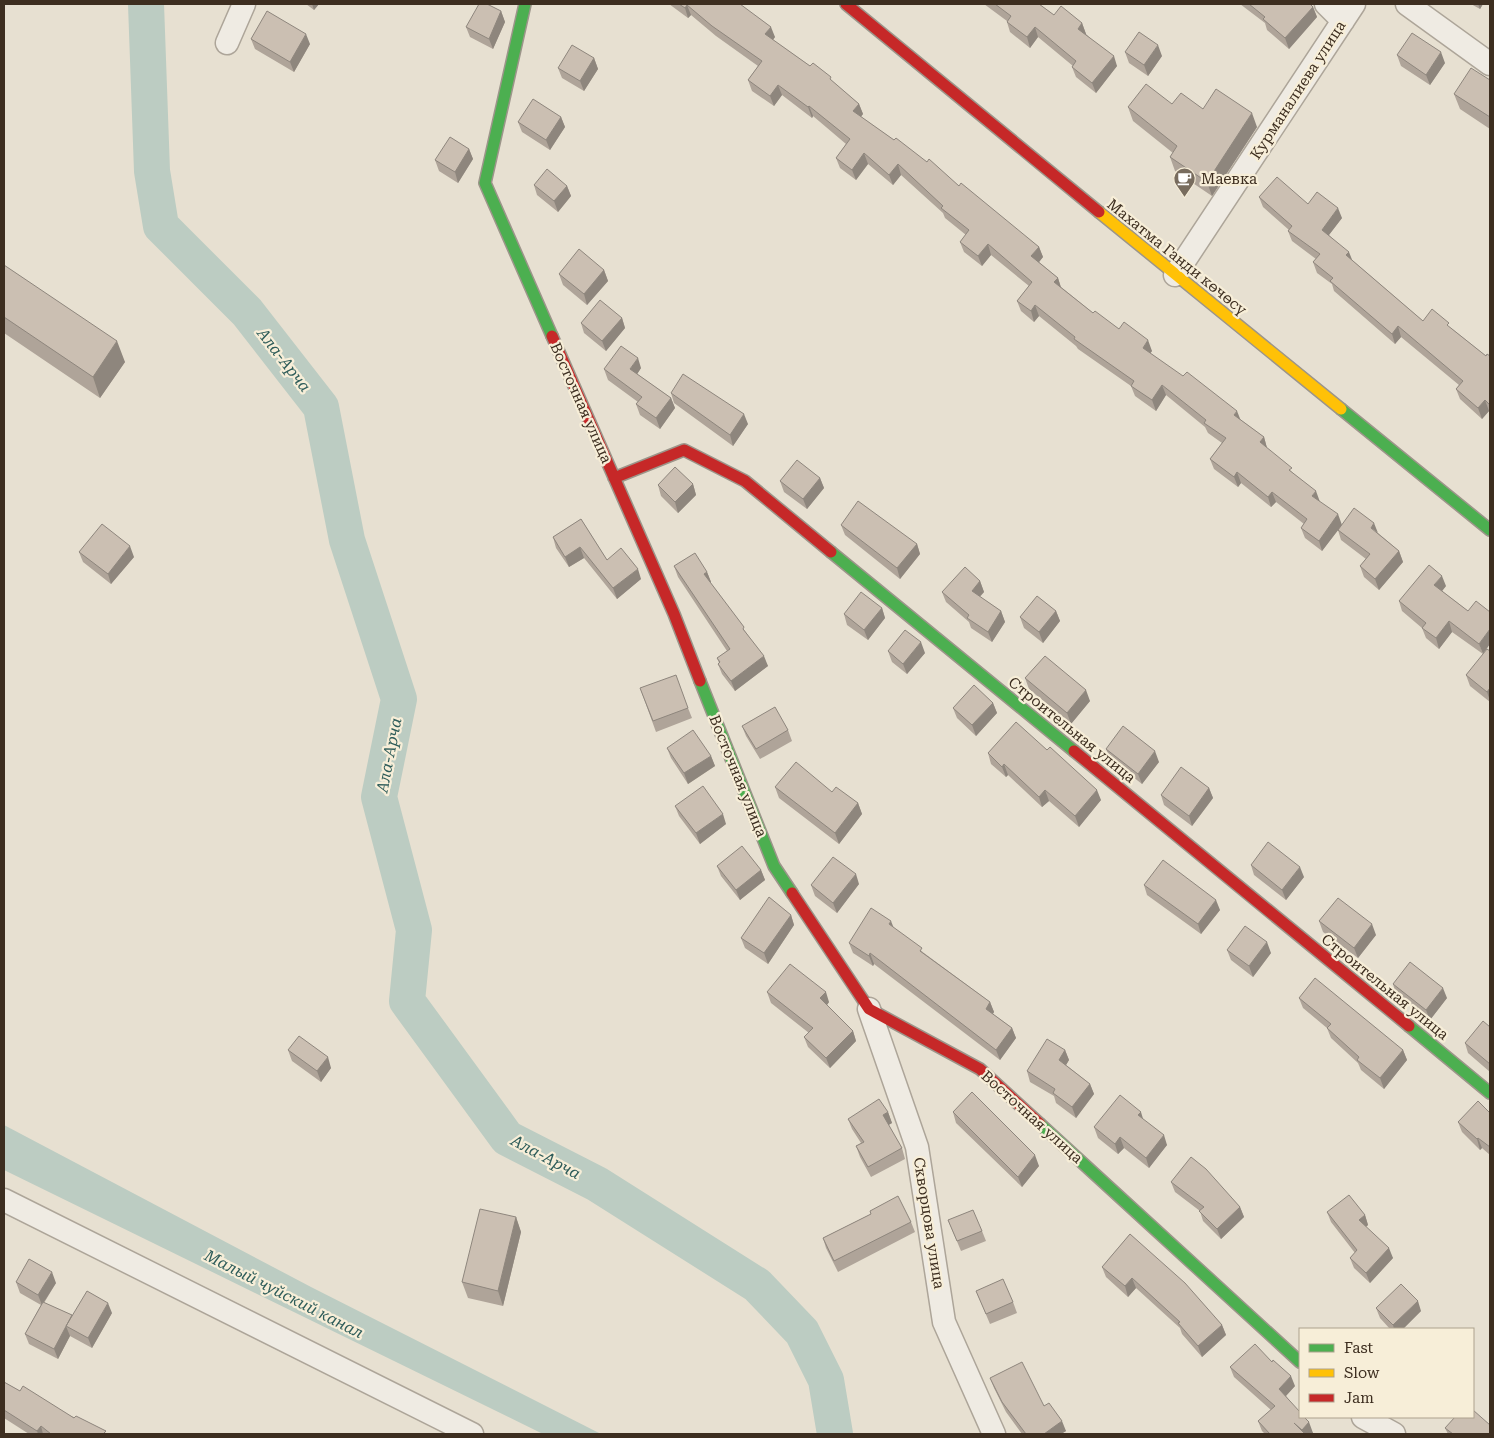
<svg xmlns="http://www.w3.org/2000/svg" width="1494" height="1438" font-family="'Roboto Serif',serif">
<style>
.water{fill:#bcccc2}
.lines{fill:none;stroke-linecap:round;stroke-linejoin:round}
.river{stroke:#bcccc2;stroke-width:36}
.street-casing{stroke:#ada599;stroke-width:25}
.fast-casing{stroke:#9c958a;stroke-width:14}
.slow-casing{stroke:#9c958a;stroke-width:14}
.jam-casing{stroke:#9c958a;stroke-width:14}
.street{stroke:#efebe3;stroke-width:22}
.fast{stroke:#4caf50;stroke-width:11}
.slow{stroke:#ffc107;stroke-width:11}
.jam{stroke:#c62828;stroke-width:11}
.wall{fill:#afa499}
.shaded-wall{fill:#8e867d}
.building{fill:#cbbfb2;stroke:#8e867d}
.labels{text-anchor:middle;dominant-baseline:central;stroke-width:4.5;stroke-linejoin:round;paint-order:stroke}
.street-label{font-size:15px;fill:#3d2e20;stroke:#f7eed8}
.poi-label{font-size:15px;fill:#3d2e20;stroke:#f7eed8;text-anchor:start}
.water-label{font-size:16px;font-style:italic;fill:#2f5d5a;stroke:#f7eed8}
</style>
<rect width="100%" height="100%" fill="#e7e0d1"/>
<path class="water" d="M4,1125l307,162 290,147h-58l-539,-264z"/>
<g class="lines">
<path class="river" d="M146,4l6,167 9,55 86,86 74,95 26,133 52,159 -20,98 35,133 -7,71 100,137 90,46 160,101 45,47 24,48 9,54"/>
<defs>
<path id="street" d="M1326,4l17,17
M1407,4l83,60
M227,43l17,-39
M1175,275l179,-271
M869,1009l48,138 27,175 50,112
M4,1200l468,234
M1363,1417l31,17"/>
<path id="fast" d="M525,4l-40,179 67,153
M1341,409l149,121
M831,552l243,199
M700,681l74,185 18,27
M1409,1026l81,67
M1040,1124l260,238"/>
<path id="slow" d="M1099,212l242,197"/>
<path id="jam" d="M846,4l253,208
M552,336l122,278 26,67
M614,478l70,-28 61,31 86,71
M1074,751l335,275
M792,893l77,116 111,60 60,55"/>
</defs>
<use href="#street" class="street-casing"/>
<use href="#fast" class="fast-casing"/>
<use href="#slow" class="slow-casing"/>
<use href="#jam" class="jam-casing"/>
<use href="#street" class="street"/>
<use href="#fast" class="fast"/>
<use href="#slow" class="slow"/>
<use href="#jam" class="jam"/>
</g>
<path class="wall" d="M306,4h13l-5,6z
M669,4h71l35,33 -2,3 60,42 26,22 4,10 -2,3 33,23 33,22 112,85 4,10 -4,5 19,16 3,9 32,26 26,16 33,22 -2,2 114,84 3,11 27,26 47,51 37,8 21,18 4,11 -24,28 -15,-13 -4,-11 6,-7 -25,-19 -3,-10 -16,21 -17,-13 -4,-10 3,-4 -28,-22 -5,5 -30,-24 -3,4 -24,-18 -4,-10 12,-16 -14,-10 -3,-6 -39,-32 -10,16 -21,-15 -4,-10 -53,-37 -2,-3 -37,-30 -5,6 -13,-11 -4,-10 12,-15 -38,-31 -9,11 -18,-14 -4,-10 6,-7 -21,-17 -2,-5 -42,-38 -8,10 -25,-21 -12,16 -16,-12 -4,-10 10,-14 -33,-28 -1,2 -30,-23 -8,11 -22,-15 -4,-11 10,-14 -42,-30 -25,-21 -3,3z
M984,4h55l15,11 28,8 4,11 31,32 -21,27 -20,-16 -4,-10 1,-1 -35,-29 -8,11 -20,-16 -3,-10v-1z
M1240,4h70l3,3 4,10 -28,32 -22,-19 -2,-7z
M1471,4h12l-3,5z
M501,11l4,11 -12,27 -23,-12 -4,-10z
M251,39l59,5 -16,28 -39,-23z
M1125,52l37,4 -14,20 -19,-13z
M1397,55l48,8 -15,22 -29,-19z
M594,58l4,11 -14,22 -22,-13 -4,-10z
M1490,80v49l-30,-20 -6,-15z
M1172,104l31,5 54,18 -45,69 -37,-25 -5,-14 3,-4 -40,-32 -5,-14z
M561,117l4,10 -15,23 -28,-18 -4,-10z
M469,149l4,10 -15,24 -19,-12 -4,-11z
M534,185l33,1 4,10 -13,16 -21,-17z
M1259,197l49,7 34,14 -13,17 23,25 71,61 28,7 35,28h4v56l-1,-1 -7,8 -22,-20 -4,-10 3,-4 -58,-48 -6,7 -61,-53 -2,-7 -15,-11 -4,-11 3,-3 -24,-18 -4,-10 1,-1 -26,-23z
M4,265l121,97 -25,36 -96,-65z
M604,270l4,11 -21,24 -24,-20 -4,-11z
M622,318l3,10 -19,23 -22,-18 -3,-10z
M641,368l-4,6 34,24 4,10 -15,21 -20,-14 -4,-11 2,-2 -30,-22 -4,-11z
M671,393l77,31 -15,22 -59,-43z
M820,478l4,10 -17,21 -23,-17 -4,-11z
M693,484l3,11 -18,18 -17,-17 -3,-11z
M581,519l26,41 34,19 -24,20 -33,-41 -15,9 -13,-19 -3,-11z
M841,525l76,19 3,10 -20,25 -55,-44z
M79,552l55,5 -23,27 -28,-22z
M674,566l33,6 4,10h-1l37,52 21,32 -33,25 -13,-17 -4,-10 1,-1 -2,-5 10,-7 -49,-74z
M980,581l4,11 -4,5 21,14 4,11 -13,20 -21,-14 -2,-6 -23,-20 -4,-10z
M1446,586l-4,5 26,20 15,43 -31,-22 -13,17 -13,-11 -4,-10 -20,-17 -3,-10z
M882,608l3,10 -17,22 -21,-15 -3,-11z
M1056,611l4,10 -17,22 -19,-15 -4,-11z
M888,651l37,2 -18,21 -15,-12z
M1490,651v51l-20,-16 -4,-11z
M1025,678l65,23 -19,23 -42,-35z
M640,688l48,20 4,10 -36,14z
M993,703l4,10 -21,23 -19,-18 -4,-10z
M742,726l46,4 4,11 -32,18 -14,-23z
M667,748l44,8 4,10 -27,18 -17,-26z
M1106,749l53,13 -17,22 -32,-25z
M988,753l113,47 -22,27 -30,-26 -7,6 -34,-32 -2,2 -15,-13z
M775,787l57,5 26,11 4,11 -23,30 -60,-46z
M1209,788l4,10 -21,28 -28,-21 -3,-10z
M675,806l51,18 -26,20 -21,-28z
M1251,865l53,12 -18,23 -32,-25z
M717,866l44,4 4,10 -25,20 -19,-24z
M859,884l-22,29 -22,-17 -4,-11z
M1144,885l76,25 -19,24 -54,-39z
M791,915l3,10 -26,39 -23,-16 -4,-10z
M1319,921l57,14 -18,23 -35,-26z
M894,928l30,25 66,49 4,10 -1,2 19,14 4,10 -16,22 -126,-96 -1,2 -20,-13 -4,-10z
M1227,950l44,3 -18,24 -22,-17z
M1393,984l54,14 -17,22 -34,-26z
M767,992l62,10 -2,3 26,26 3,10 -26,27 -22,-21 -4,-10 5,-4 -38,-30z
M1299,998l104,52 4,10 -23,29 -23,-19 -3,-7 -27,-25 -4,-10 -24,-20z
M1490,1027v45l-22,-19 -3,-10z
M288,1050l43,18 -10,14 -29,-21z
M1065,1050l4,10 -3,5 24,19 4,10 -18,24 -20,-15 -2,-7 -24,-14 -3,-11z
M888,1112l4,11 -4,2 14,23 3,11 -34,18 -11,-20 -4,-11 5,-3 -9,-14 -4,-10z
M953,1112l86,54 -17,21 -66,-64z
M1490,1113v42l-8,-7 -2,2 -18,-18 -4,-10z
M1143,1119l24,26 -18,23 -25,-20 -6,6 -20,-16 -4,-11z
M1171,1182l69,25 4,10 -23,22 -18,-18 -3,-10 -25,-19z
M870,1211l41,11 4,10 -77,40 -12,-24 -3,-10 48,-24z
M1327,1212l38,3 3,10 -2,2 27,31 -23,25 -16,-15 -4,-10 5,-5 -24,-31z
M516,1217l5,15 -18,74 -35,-8 -6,-16z
M948,1220l34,11 4,10 -25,10z
M1130,1234l92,91 4,10 -24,22 -20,-23 -2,-6 -44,-40 -8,9 -22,-20 -4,-10z
M16,1282l40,1 -12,20 28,12 40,-2 -20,35 -22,-12 -12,23 -29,-15 -4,-10 16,-29 -21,-12z
M976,1291l37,11 4,11 -27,11z
M1376,1308l45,3 -18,18h-13l-10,-11z
M1230,1367l65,19 -9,10 27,37 -2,1h-46l-3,-3 -4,-10 13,-11 -37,-33z
M990,1378l54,28 22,25 -5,3h-39l-16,-22 -12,-24z
M4,1382l16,9 88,43h-79l-25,-16z
M1445,1428l45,6h-42z"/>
<path class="shaded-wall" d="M312,4h7l-5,6z
M1478,4h5l-3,5z
M687,5l4,10 -3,3 -3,-10z
M1313,7l4,10 -28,32 -4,-11z
M501,11l4,11 -12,27 -4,-10z
M1082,23l4,11 -4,5 -4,-10z
M771,27l4,10 -6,8 -4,-11z
M1035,27l3,10 -8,11 -3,-11z
M306,34l4,10 -16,28 -4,-10z
M1158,45l4,11 -14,20 -4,-11z
M1441,52l4,11 -15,22 -4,-10z
M1114,56l3,10 -21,27 -4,-10z
M594,58l4,11 -14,22 -4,-10z
M778,85l4,10 -8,11 -4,-10z
M859,104l4,10 -6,7 -4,-10z
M809,106l4,10 -1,2 -4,-11z
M1252,113l5,14 -45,69 -5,-14z
M561,117l4,10 -15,23 -4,-10z
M469,149l4,10 -15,24 -3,-11z
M864,153l4,11 -12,16 -4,-10z
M898,164l3,11 -8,10 -4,-10z
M567,186l4,10 -13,16 -4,-11z
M1338,208l4,10 -17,22 -3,-10z
M988,244l3,11 -9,11 -4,-10z
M1039,247l4,10 -8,10 -4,-11z
M1349,252l4,10 -7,-7z
M604,270l4,11 -21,24 -3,-11z
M1058,278l3,10 -7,-6z
M1035,305l4,11 -5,6 -3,-11z
M622,318l3,10 -19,23 -4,-10z
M1398,326l3,11 -6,7 -3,-10z
M1148,340l4,11 -6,8 -3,-11z
M117,341l8,21 -25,36 -7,-21z
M638,358l3,10 -7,11 -4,-10z
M1162,385l4,10 -10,16 -4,-11z
M671,398l4,10 -15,21 -4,-11z
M1485,400l4,11 -7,8 -4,-11z
M1237,411l4,10 -7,-6z
M744,414l4,10 -15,22 -3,-11z
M1264,437l3,11 -7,-6z
M1237,472l4,11 -3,4 -4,-10z
M820,478l4,10 -17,21 -4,-10z
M693,484l3,11 -18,18 -3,-11z
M1316,491l4,11 -8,-6z
M1272,492l4,10 -5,5 -3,-10z
M1338,514l4,11 -20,26 -3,-10z
M1374,523l4,10 -7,-5z
M917,544l3,10 -20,25 -3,-11z
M130,546l4,11 -23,27 -3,-10z
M580,547l4,11 -15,9 -4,-10z
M1399,551l4,11 -24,28 -4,-11z
M638,569l3,10 -24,20 -4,-11z
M707,572l4,10 -3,2 -4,-10z
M1442,576l4,10 -8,10 -4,-11z
M980,581l4,11 -9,9 -3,-10z
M882,608l3,10 -17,22 -4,-10z
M1001,611l4,11 -13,20 -4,-10z
M1056,611l4,10 -17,22 -4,-11z
M1449,621l3,11 -13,17 -3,-11z
M1490,629v15l-7,10 -4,-10z
M921,642l4,11 -18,21 -4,-10z
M764,656l4,10 -33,25 -4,-10z
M1490,688v13l-3,-9z
M1086,690l4,11 -19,23 -4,-11z
M993,703l4,10 -21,23 -4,-11z
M1155,751l4,11 -17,22 -4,-10z
M711,756l4,10 -27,18 -4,-11z
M1004,764l4,11 -2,2 -4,-10z
M1209,788l4,10 -21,28 -3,-10z
M1045,790l4,11 -7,6 -3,-10z
M1097,790l4,10 -22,27 -4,-11z
M858,803l4,11 -23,30 -4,-11z
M723,814l3,10 -26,20 -4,-11z
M1300,867l4,10 -18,23 -4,-10z
M761,870l4,10 -25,20 -4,-10z
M856,874l3,10 -22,29 -4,-10z
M1216,900l4,10 -19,24 -3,-10z
M791,915l3,10 -26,39 -4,-11z
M891,921l4,10 -6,-7z
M1372,924l4,11 -18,23 -4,-10z
M1267,942l4,11 -18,24 -4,-11z
M870,953l4,11 -1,2 -4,-10z
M1443,988l4,10 -17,22 -4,-10z
M826,992l3,10 -5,7 -4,-11z
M990,1002l4,10 -5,7 -3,-10z
M1012,1028l4,10 -16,22 -4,-10z
M853,1031l3,10 -26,27 -4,-10z
M1065,1050l4,10 -6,10 -4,-10z
M1403,1050l4,10 -23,29 -4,-11z
M328,1057l3,11 -10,14 -4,-11z
M1090,1084l4,10 -18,24 -4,-11z
M888,1112l4,11 -5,3 -4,-11z
M1141,1112l3,10 -6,-7z
M1164,1135l3,10 -18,23 -3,-10z
M1120,1137l4,11 -6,6 -3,-10z
M1478,1138l4,10 -2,2 -3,-11z
M1035,1155l4,11 -17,21 -4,-10z
M1240,1207l4,10 -23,22 -4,-10z
M1365,1215l3,10 -6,5 -3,-10z
M516,1217l5,15 -18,74 -5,-15z
M1389,1248l4,10 -23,25 -4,-10z
M52,1272l4,11 -14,22 -4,-10z
M1132,1278l4,10 -8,9 -3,-11z
M1418,1301l3,10 -18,18h-9l-1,-4z
M108,1303l4,10 -20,35 -4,-10z
M1222,1325l4,10 -24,22 -4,-11z
M66,1326l4,10 -12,23 -4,-10z
M1291,1376l4,10 -12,13 -4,-10z
M1062,1421l4,10 -5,3h-17z
M1309,1422l4,11 -2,1h-8l-1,-4z
M41,1426l2,8h-5l-1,-3z"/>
<path class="building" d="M479,4h8l14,7 -12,28 -23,-12z
M679,4h61l31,23 -6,7 45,32 3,-3 18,14 -1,2 29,25 -6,7 41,29 2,-2 31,24 2,-3 30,27 2,-3 78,64 -8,9 27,22 -4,4 39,31 2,-2 24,18 5,-7 24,18 -5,8 40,28 4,-4 50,39 -3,4 30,22 -4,5 32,26 -3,2 27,21 -4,5 26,18 -19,27 -18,-13 6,-9 -35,-27 -4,5 -31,-25 -3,5 -24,-18 16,-21 -22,-15 2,-3 -44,-35 -10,15 -21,-14 3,-5 -60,-42 1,-2 -40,-32 -4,6 -14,-10 15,-19 -44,-38 -10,12 -18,-14 9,-12 -28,-22 2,-2 -45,-42 -9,11 -25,-22 -12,17 -16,-12 14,-19 -41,-33 -1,1 -30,-22 -8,11 -22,-16 14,-19 -50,-35 -25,-21 -2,3z
M995,4h44l15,11 7,-9 21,17 -4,6 36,27 -22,27 -20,-16 4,-6 -41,-34 -8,10 -20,-15 4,-6z
M1249,4h61l3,3 -28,31 -22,-19 2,-2z
M267,11l39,23 -16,28 -39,-23z
M1139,32l19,13 -14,20 -19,-13z
M1412,33l29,19 -15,23 -29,-20z
M572,45l22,13 -14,23 -22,-13z
M1471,68l19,12v37l-36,-23z
M1146,84l26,20 9,-11 22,16 13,-20 36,24 -45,69 -37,-25 7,-11 -49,-39z
M533,99l28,18 -15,23 -28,-18z
M450,137l19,12 -14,23 -20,-12z
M547,169l20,17 -13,15 -20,-16z
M1277,177l31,27 9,-12 21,16 -16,22 27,22 -3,3 77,66 9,-12 17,14 -2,2 39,31 1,-2 3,2v49l-5,-5 -7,8 -22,-19 7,-8 -65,-55 -6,8 -62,-53 3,-3 -20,-16 7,-8 -32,-23 4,-5 -33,-29z
M579,249l25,21 -20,24 -25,-20z
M4,265l113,76 -24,36 -89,-60z
M600,300l22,18 -20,23 -21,-18z
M621,346l17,12 -8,11 41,29 -15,20 -20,-14 6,-7 -38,-28z
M683,374l61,40 -14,21 -59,-42z
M797,460l23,18 -17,21 -23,-18z
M675,467l18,17 -18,18 -17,-17z
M858,501l59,43 -20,24 -56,-43z
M1354,508l20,15 -3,5 28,23 -24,28 -15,-13 10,-12 -32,-24z
M581,519l26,41 14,-12 17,21 -25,19 -33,-41 -15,10 -12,-20z
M102,524l28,22 -22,28 -29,-22z
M695,553l12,19 -3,2 40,53 -1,2 21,27 -33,25 -13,-17 2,-2 -3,-4 13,-9 -56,-83z
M1429,565l13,11 -8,9 34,26 8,-10 14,11v17l-11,15 -30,-23 -13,17 -14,-10 4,-5 -27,-22z
M965,567l15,14 -8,10 29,20 -13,21 -21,-14 2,-3 -27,-23z
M861,592l21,16 -18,22 -20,-16z
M1037,596l19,15 -17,21 -19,-15z
M905,630l16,12 -18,22 -15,-13z
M1487,649l3,2v37l-3,4 -21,-17z
M1045,656l41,34 -19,23 -42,-35z
M676,675l12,33 -35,13 -13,-33z
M974,685l19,18 -21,22 -19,-17z
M775,707l13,23 -32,19 -14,-23z
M1016,722l31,28 3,-3 47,43 -22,26 -30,-26 -6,7 -35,-33 -2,3 -14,-14z
M1123,726l32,25 -17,23 -32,-25z
M693,730l18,26 -27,17 -17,-25z
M796,762l36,30 4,-5 22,16 -23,30 -60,-46z
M1181,767l28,21 -20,28 -28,-21z
M703,786l20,28 -27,19 -21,-27z
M1268,842l32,25 -18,23 -31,-25z
M742,846l19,24 -25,20 -19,-24z
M833,857l23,17 -23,29 -22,-18z
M1163,860l53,40 -18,24 -54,-39z
M769,897l22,18 -27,38 -23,-15z
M1338,898l34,26 -18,24 -35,-27z
M871,908l20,13 -2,3 33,24 -2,3 70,51 -4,7 26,19 -16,22 -126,-97 -1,3 -20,-13z
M1245,926l22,16 -18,24 -22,-16z
M1410,962l33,26 -17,22 -33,-26z
M790,964l36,28 -6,6 33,33 -27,27 -22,-21 9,-9 -46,-36z
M1315,978l88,72 -23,28 -23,-18 2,-3 -32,-29 4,-4 -32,-26z
M1483,1021l7,6v37l-25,-21z
M299,1036l29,21 -11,14 -29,-21z
M1047,1039l18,11 -6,10 31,24 -18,23 -19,-14 2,-4 -28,-18z
M972,1092l63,63 -17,22 -65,-65z
M1120,1095l21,17 -3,3 26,20 -18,23 -26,-21 -5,7 -21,-17z
M879,1099l9,13 -5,3 19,33 -34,19 -12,-21 8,-4 -16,-23z
M1478,1101l12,12v34l-12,-9 -1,1 -19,-17z
M1191,1157l15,12 34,38 -23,22 -18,-18 5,-4 -33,-25z
M1349,1195l16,20 -6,5 30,28 -23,25 -16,-15 7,-8 -30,-38z
M898,1196l13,26 -77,39 -11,-23 48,-24 -1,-3z
M480,1209l36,8 -18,74 -36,-9z
M973,1210l9,21 -25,10 -9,-21z
M1130,1234l55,49 37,42 -24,21 -20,-23 2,-1 -48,-44 -7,8 -23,-19z
M29,1259l23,13 -14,23 -22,-13z
M1003,1279l10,23 -27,12 -10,-23z
M1401,1284l17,17 -25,24 -17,-17z
M87,1291l21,12 -20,35 -22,-12z
M43,1302l29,13 -18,34 -29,-15z
M1255,1344l17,18 1,-2 18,16 -12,13 21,23v5h4l5,5 -7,8 -8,-7 11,11h-35l-12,-13 17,-15 -45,-39z
M1022,1362l22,44 5,-3 13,18 -18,13h-18l-24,-32 -12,-24z
M4,1382l16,9 3,-5 51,32 2,-2 30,15 -3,3h-52l-10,-8 -4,5 -33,-21z
M1473,1410l17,15v9h-37l-8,-6 10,-11h18z"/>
<defs>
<symbol id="cafe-pin" viewBox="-11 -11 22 30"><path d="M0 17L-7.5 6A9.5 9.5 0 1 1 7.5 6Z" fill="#786c5e" stroke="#f7eed8"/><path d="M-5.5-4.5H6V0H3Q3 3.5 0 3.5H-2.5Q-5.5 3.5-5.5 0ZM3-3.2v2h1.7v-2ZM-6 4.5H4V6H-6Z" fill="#fff"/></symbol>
</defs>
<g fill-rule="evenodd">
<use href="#cafe-pin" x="1172" y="166" width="25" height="34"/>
</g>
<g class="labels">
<g class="street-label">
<text transform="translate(1298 90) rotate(-57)">Курманалиева улица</text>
<text transform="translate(1177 257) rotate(39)">Махатма Ганди көчөсү</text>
<text transform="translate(581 403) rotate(66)">Восточная улица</text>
<text transform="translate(1072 730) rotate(39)">Строительная улица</text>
<text transform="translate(738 776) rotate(68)">Восточная улица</text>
<text transform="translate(1385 987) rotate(39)">Строительная улица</text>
<text transform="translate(1032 1117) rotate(42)">Восточная улица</text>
<text transform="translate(929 1223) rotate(81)">Скворцова улица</text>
</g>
<g class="poi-label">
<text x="1201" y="179">Маевка</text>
</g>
<g class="water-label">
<text transform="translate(284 360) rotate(52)">Ала-Арча</text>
<text transform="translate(389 755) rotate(-79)">Ала-Арча</text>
<text transform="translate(546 1157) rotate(28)">Ала-Арча</text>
<text transform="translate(284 1294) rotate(27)">Малый чуйский канал</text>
</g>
</g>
<rect width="1494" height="1438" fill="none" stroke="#3d2e20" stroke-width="10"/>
<rect x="1299" y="1328" width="175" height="90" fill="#f7eed8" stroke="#ada18e"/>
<rect x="1309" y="1344" width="25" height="8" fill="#4caf50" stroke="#ada18e"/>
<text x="1344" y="1353" font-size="15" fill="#3d2e20">Fast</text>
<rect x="1309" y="1369" width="25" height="8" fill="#ffc107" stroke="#ada18e"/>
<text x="1344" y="1378" font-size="15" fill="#3d2e20">Slow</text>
<rect x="1309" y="1394" width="25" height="8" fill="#c62828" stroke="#ada18e"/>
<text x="1344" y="1403" font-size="15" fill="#3d2e20">Jam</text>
</svg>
